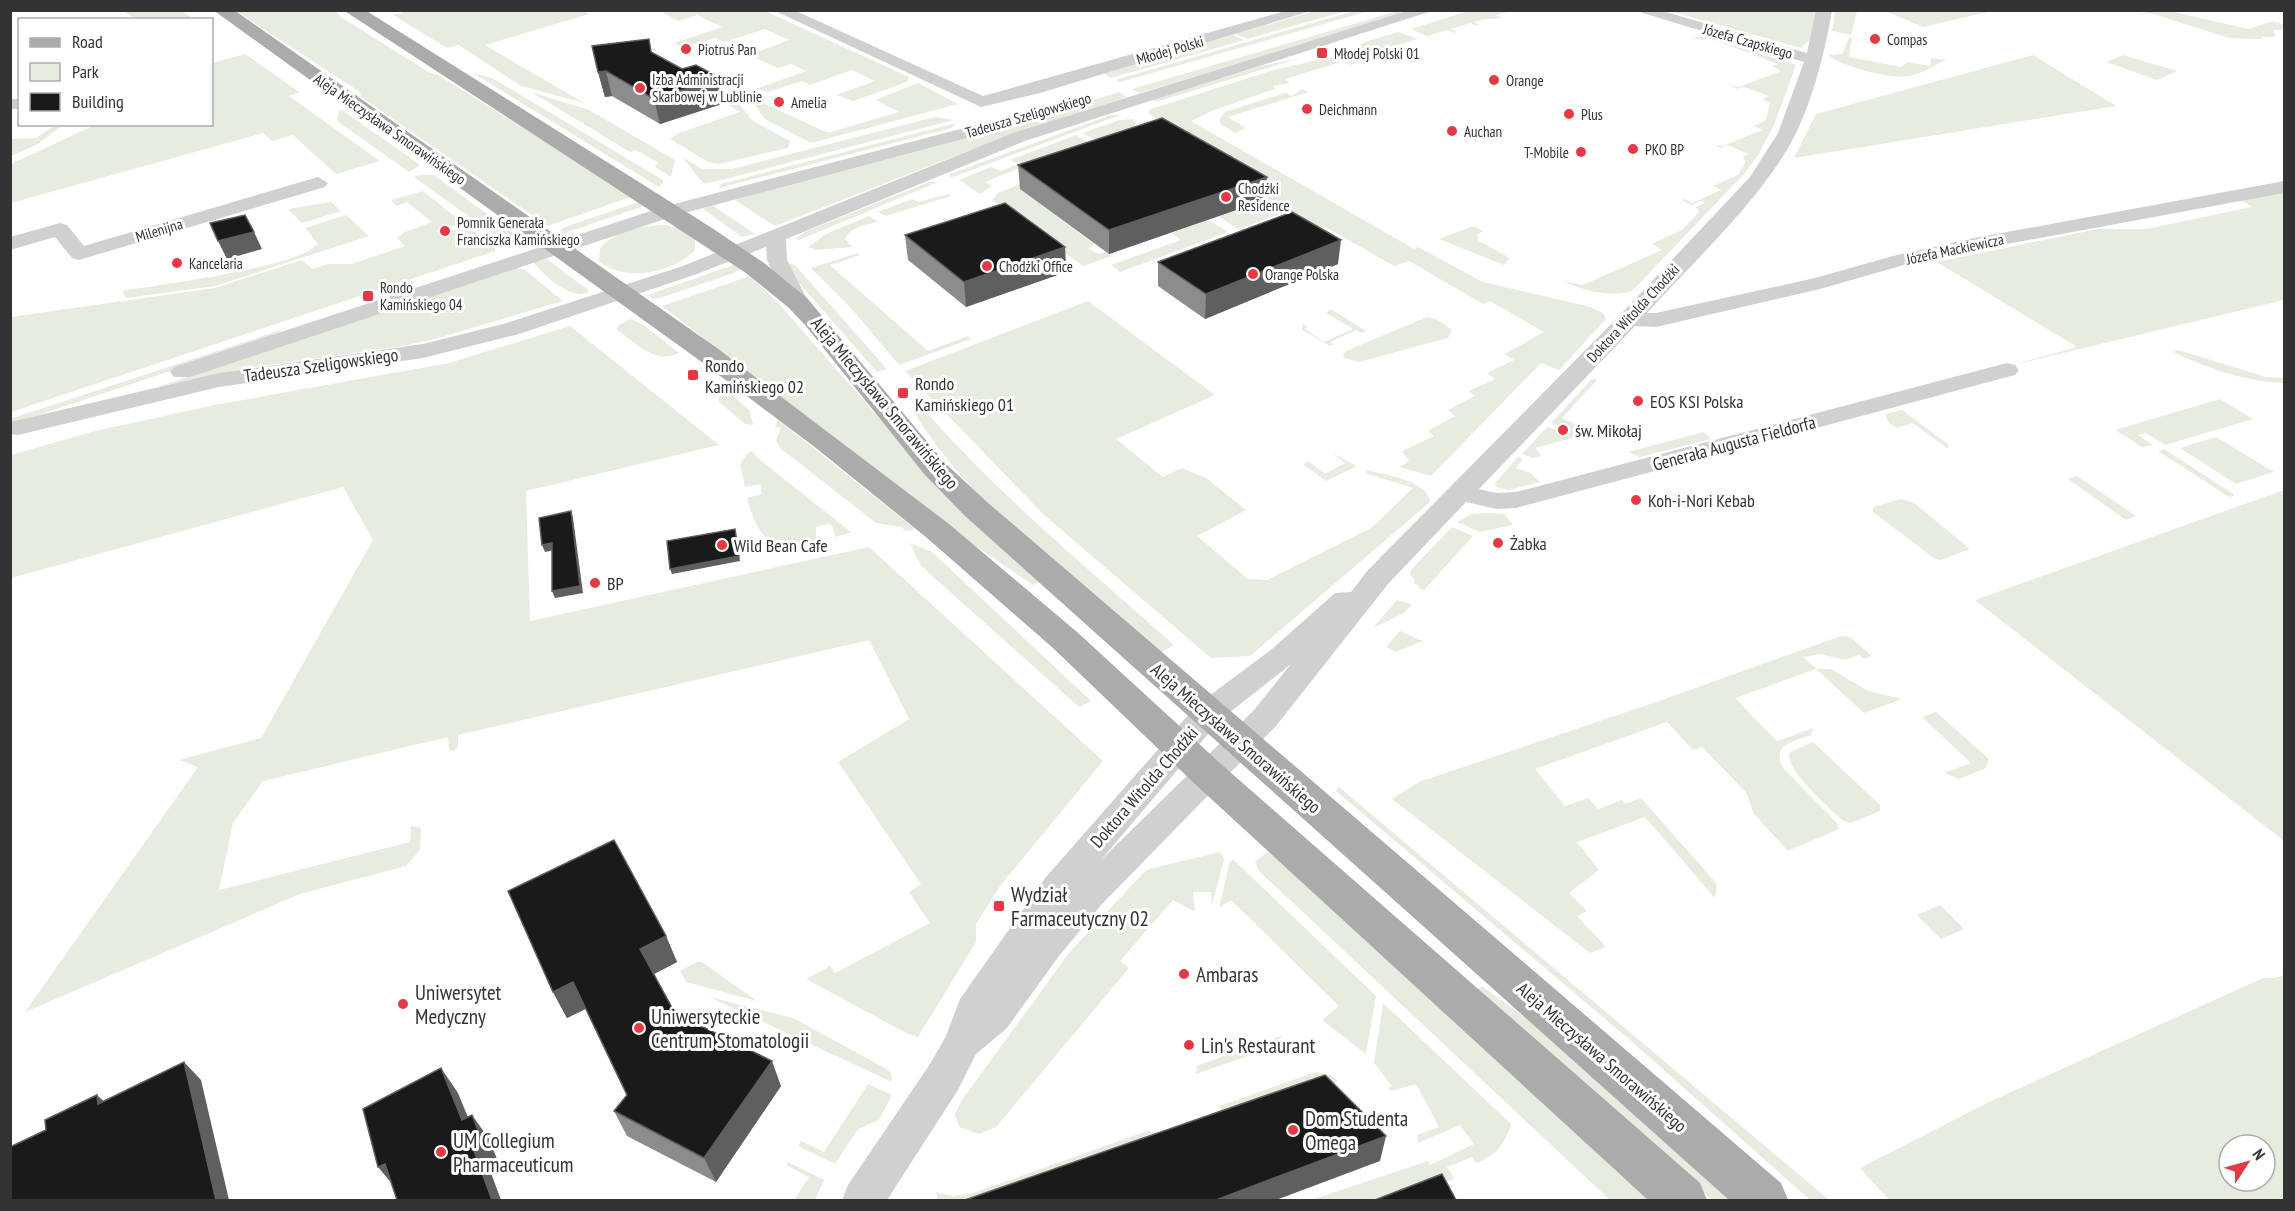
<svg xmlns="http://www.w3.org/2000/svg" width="2295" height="1211" font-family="'PT Sans Narrow',sans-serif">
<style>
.green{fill:#e6ecdf;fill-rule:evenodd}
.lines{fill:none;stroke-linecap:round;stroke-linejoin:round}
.minor{fill:#d0d0d0;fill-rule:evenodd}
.major{fill:#ababab;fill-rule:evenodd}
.wall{fill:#8c8c8c}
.shaded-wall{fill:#5f5f5f}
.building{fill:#1a1a1a;stroke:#5f5f5f;stroke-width:1.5}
.poi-dot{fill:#e63946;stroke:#fff;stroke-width:2}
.labels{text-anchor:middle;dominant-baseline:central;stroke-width:6;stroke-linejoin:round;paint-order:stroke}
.far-poi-label{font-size:15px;fill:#333;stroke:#fff;text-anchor:start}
.far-street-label{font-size:15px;fill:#333;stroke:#fff}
.street-label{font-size:18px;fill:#333;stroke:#fff}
.poi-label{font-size:18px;fill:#333;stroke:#fff;text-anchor:start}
.near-poi-label{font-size:21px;fill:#333;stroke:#fff;text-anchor:start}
</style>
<rect width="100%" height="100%" fill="#fff"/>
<path class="green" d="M673,10l92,1 144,66 -2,5 -54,19 -17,-6 39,-14 -23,-11 -42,15 -8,-4 -34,11 -12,-3 50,-18 -15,-7 -13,4 -29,-13 40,-15 -24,-11 -41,13 -8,-4 -33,10 -9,-5 48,-16 -25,-12 -18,6 -16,-8z
M1318,10l28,1 -99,28 -12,-5z
M1358,10l11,1 -249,71 -5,-2z
M1472,10l38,1 -14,4 6,3c-11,2 -15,-1 -28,4l5,3 -2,1 -7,-3 -19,6 6,3 -3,1 -7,-3 -19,6 5,3 -22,-10z
M123,11h59l12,8h-59z
M236,11h100l5,6 89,56 8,2 195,121 -85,30 -187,-129 -1,-5z
M399,11h184l6,3 -104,31 99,58 -63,-17 -62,-41 -12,3 -54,-33 9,-2z
M1398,11h11l-269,82 -8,-4z
M1670,11h146l-4,30 -3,-1 -8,8z
M1835,11h22l-6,24 -19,-4z
M1885,11h107l-69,16z
M2152,11h17l80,18 24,-8 11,4v5h-9l-2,1 3,4 -3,2h-11l-1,2 -32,-1 -79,-25 -13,2z
M1398,32l20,7 -21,6 6,3 -4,2 -7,-4 -19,6 6,4 -3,1 -7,-3 -21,6 8,3 -5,2 -7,-4 -59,18 5,4 -17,3 2,3 -61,21 -23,11 223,128 4,-2 65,35 108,25 12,6 3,6 -47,51 -18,-7 -110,113 -31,-9 9,-6 -7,-10 32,-15 -6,-5 27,-15 -7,-6 27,-14 -6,-5 26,-12 -8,-6 27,-13 -10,-6 40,-22 -54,-31 -7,3 -74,-43 -15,5 -70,-40 -10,4 -29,-18 -47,17 -20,-13 46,-15 -75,-68 -16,-9 -6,1 -19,-12 3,-4 126,-40 65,-14 23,-13z
M1233,35l12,5 -134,38 -8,-5z
M1692,37h15l89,28 -22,60 -16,30 -14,19 -111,116c-16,9 -54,0 -69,-9l19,4 79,-35 -10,-6 30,-14 17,-18 -3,-5 9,-4 -5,-2 -9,4 -8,-4v-3l9,5 29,-13 -8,-4 25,-11 8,-13 -3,-5 5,-3 -20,-9 -7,3 -6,-3 8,1 39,-16 -8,-4 12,-6 4,-16 -7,-5 6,-3 -25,-9 -6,2 -9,-4 10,2 42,-16 -9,-5 6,-2 -69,-26 -6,2z
M1852,37l-3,20 52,10 6,-5 23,4 1,-8 16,2c-13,5 -25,14 -38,16 -17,4 -69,-10 -81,-21l14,-1 7,-16z
M245,54l54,38 -10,4 91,65 -44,13 -43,-39 -21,6 -9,-8 -252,70v-39l84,-39 117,-1v-61z
M2033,55l83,51 -322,52 22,-44z
M2123,55l54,16 -20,9 -51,-18z
M1300,58l-144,44 -4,-2 109,-34z
M473,73l19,5 171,102v3l-4,4 -5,-3z
M918,83l40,21 -147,39 -46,-24 -17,-23 80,37 71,-21 -24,-12z
M1302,89l6,3 -80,25 18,11 -11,5 -15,-9v-6l5,-6 60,-19 7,3z
M531,92l58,18 86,50 -4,17 -17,-11 5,-3 -23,-13 -6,2z
M1120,92l7,5 -165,56 -187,73 -42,-27 262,-70z
M735,99l18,22 37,20 -2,7 -69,16 -11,-2 -38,-23 9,-6 61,-21 -15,-9z
M342,110l77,54v2l-10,6 -72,-51 2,-10z
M1111,115h9l-170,63v-4z
M935,117l19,3 -240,62 -11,1 -21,-26 20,12h30z
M1133,119l2,7 -8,5 -4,-2 -27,11 -14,-7 38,-13z
M956,123l-5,5 -232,60 2,-4z
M52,127h8l-22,17 -27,12v-17l25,-1z
M1076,135l18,10 -4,1 -8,-3 -97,39 7,4 -12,8 -21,-14 32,-13 10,4 17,-7 -8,-4z
M1097,153l-77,36 75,56 -7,3 10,6 8,-2 6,4 -29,10 -91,-66 6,-7z
M421,175h13l83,61 -20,1 -83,-60z
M929,182h9l-139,58 -4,-1 12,-8z
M423,191l40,32 -27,8 6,4 24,-10 29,23v3l-484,161v-95l204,-29 87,-28 10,9 16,-5h23l54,-18 -8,-8 8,-6 27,-10 -25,-20 -10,4 -6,-6z
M2284,192v108l-279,67 72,-20 -140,-85 161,-33h48l106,-22 -11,-7z
M949,194l2,2 -65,20 -8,-4 34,-13 6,3z
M641,201l3,5 -82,28 -5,-1 8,-6z
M331,202l10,9 -39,12 -14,-14z
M712,205l43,29 -13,3 -39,-28z
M346,215l23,21 -154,50 -89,12 -4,-7c37,-6 174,-23 196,-47l-13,-16z
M869,216l9,6c-12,3 -28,5 -33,17l7,8 -36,3 -8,-3 18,-13z
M1208,220l20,12 -108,40 -9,-7 70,-25 -9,-7z
M664,225l19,4 12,10v11c-22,23 -71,33 -96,11l1,-13c16,-18 41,-22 64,-23z
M1474,226l9,5 -6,4 2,6 31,17 -6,7 -65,-26z
M858,253l2,2 -30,10 98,86 40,-15 3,3 -72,26 -48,-57 -40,-40z
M547,259l42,32c-14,12 -47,-16 -55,-29z
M787,263l8,2 92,104 -10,3 -85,-97z
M736,264l5,5 -7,4 -74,25 -7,1 -5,-4z
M517,268l8,2 38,31 -128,38 -38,8 -151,21 -89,19z
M750,276l31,30 165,189 28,29 65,58 -6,3 -68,-46 -303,-233z
M1088,301l127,94 -99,44 47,38 19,-9 24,10 40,32 -49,26 51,43 19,1 104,-52 42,-40 -48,-15 2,-3c18,5 61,10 63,32l-180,154 -39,2 -168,-144 -138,-143z
M1331,309l35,22 -4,2 -6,-3 -26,12 4,3 -4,1 -28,-16 1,-7 5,4 -3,2 19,13 29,-13 -27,-16z
M1427,317l11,3 14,10 -4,8 -89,24 -15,-4 -1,-4 5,-4z
M631,319l14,7 34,27c-26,11 -41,-9 -62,-23l2,-5z
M570,326l149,119 -193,46 4,130 339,-74 234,214 -103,125 -24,38v18l-58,95 -12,-4 -100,-54 24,-13 5,7 95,-50 -21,-31 12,-8 -83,-122 71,-43 -40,-79 -411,95v12l-5,4 -4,-1 -1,-13 -185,44 -30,42 -14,67 191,-48 1,-16 10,2 -1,22 -14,16 -106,28 -275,118 173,-245 -19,-7 82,-22 112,-198 -30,-53 -332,91v-123l84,-24 120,-26 234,-42z
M287,328l-32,15 -244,81 -1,-5z
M2178,350l88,27 18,1v5c-37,-1 -77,-15 -111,-31z
M1592,379l5,1 -35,38 13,6 6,8 -2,4 -44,12 7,8 -9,2 -11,-4 25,-27 18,6 3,-4 -17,-6z
M729,392l21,19 3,14 -8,-1 -27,-23 2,-6z
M2220,399l33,20 -88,26 -19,-12 -8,2 15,10 -11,2 -27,-17z
M922,407c76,88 166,161 252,238l-16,9c-86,-75 -186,-146 -246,-245z
M1902,410l47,35 -2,3 -34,-25 -17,5 -7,-5 -4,-9z
M778,420l136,108 -1,2 -8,1 -3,-4 -26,-4 -96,-75 -4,-8 5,-12 -6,-1z
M1704,432l7,7 -71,18 -12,-5z
M2216,437l58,35 -38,12 -56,-36z
M2164,449l71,46 -6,2 -71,-46z
M752,451l8,9 91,72 -15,5 -4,-12 -5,-1 -11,3v12c-7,5 -14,7 -23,7 -32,-1 -38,-21 -46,-48l15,-4 -2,-10 -15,3 -5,-23 7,-10z
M1332,453l25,13 -31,15 -23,-17 5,-3 17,13 20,-11z
M1518,457l5,2 -7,9 14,5 10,9 -31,8 -12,-3 -2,-4z
M2077,476l59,40 -10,4 -58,-41z
M2284,490v351l-309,-241z
M1901,499l13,4 56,46 -29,11 -6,-1 -62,-47v-5z
M1488,513l16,1 9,11 -33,7 -23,-10 15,-8z
M1452,527l21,9 -49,54 -6,-2 2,-2 -7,-3 2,-3 -5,-5 1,-5z
M910,543l22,9 159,149 -12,6 -158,-141z
M1397,600l15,4 -8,9 -31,15z
M1400,631l20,9 3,1 -27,11 -10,-5z
M1841,636l9,1 22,19 -8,3 -5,-4 -14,5 -25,-6 -17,3 14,12h14l37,22 34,8 -38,14 -48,-44 -81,29 42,43 36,-13 -2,7c-18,7 -40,9 -28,33l54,55 2,6 -51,22 -34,-37 -8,-22 -44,-45 -9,3 -26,-28 -132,47 30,37 23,-8 10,11 24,-9 3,4 16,-6 76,86 -2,14 -70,-81 -68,25 22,28 -30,23 18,18 -10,5 29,31 -16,6 -198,-154 27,-17 240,-81z
M1936,712l53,47 -3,9 -27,11 -15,-6 27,-10 -49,-46z
M1813,742l67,63v6l-29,12 -9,-3c-13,-13 -56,-49 -53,-67z
M1339,787l490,413h-19l-180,-160 -294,-249z
M1271,849l383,351h-44l-351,-329 -4,-9z
M1220,852l4,7 -12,46 -1,-13h-18l2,20 -22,-12 -53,61 9,7 -133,159 -17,7 -20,-7 -4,-13 7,-14 107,-147 74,-80 6,-4z
M1234,860l142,136 -10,58 -44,-34 17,-14 -108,-106 -12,8 11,-47z
M1940,905l24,24 -23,10 -24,-24z
M697,962h5l55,39 -71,-19 -6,-11z
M2284,975v225h-395l-29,-32 127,-65 276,-125h13zM2229,1145h36v36h-36z
M1482,986l67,49 187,165h-24l-237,-208z
M709,997l84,21 92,50 6,5 1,9z
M1383,1003l128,121c-6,20 -15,32 -35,39l-4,-6 -25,10 7,12 -55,21h-88l117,-39 2,4 44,-21 -14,-19 -42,18 -1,-8 22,-8 -23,-43 -24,7 -4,-3 4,-2 -18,-23z
M1283,1035l-12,13 -75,26 -1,-2 3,-1 -2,-5z
M1316,1072l15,3 7,6 -113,41 -6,-16z
M868,1084l24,11 -13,25 -21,9 -23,35 -37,-18 3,-5 23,11z
M1150,1130l7,15 -153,55h-66l-2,-8 17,4 20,-3z
M788,1162l36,18 -9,20h-21l15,-23 -23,-12z"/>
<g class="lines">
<path class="minor" d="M773,10h21l189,86 306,-86h25l-274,83 -59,14z
M1410,10h25l-410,131 -239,98 1,21 22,43 -3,5h-16l-3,-5 -20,-43 -1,-13 -69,27 -178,60 -96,24 -204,29 -201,48 -8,-1v-12l209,-49 204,-29 80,-20 180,-58 330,-133z
M1633,10h26l148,43 9,-43h16c-6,38 -19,89 -36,123 -31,63 -102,128 -149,180h9l159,-35 78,-22 76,-17 315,-58v12l-315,58 -65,14 -84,24 -164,38 -21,-1 -156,163 17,4 20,-1 491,-129 8,2 4,5 -4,5 -499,133 -20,1 -30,-7 -78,82 -112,142 -174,178 -43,52 -52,72 -31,26 -18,36 -71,110h-45l6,-15 82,-121 16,-28 14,-37 86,-122 151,-172 75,-56 63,-56 16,-1 17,-22 253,-256 129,-137 28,-44 26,-71zM1291,664l-37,46 -153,150 118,-139z
M10,99h10v10h-10z
M1028,111l6,1 3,4 -3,4 -357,95 -487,162h-16l-4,-5 4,-5 489,-160z
M318,177l10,6 -3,4 -246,73 -7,-2 -17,-21 -45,13v-13l50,-14 7,2 17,21z"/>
<path class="major" d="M213,10h21l483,338 232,176 128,108 145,133 478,418 7,17h-59l-452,-415 -143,-137 -126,-110 -111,-90 -117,-88z
M343,10h22l347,218 52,35 43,35 138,165 42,39 794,681 7,17h-59l-764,-684 -40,-41 -120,-150 -16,-17 -43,-35z"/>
</g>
<path class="wall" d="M649,39l3,14 30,16 38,9 5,25 -65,21 -48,-28 -7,1 -7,-25z
M1018,165l247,35 -156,54 -89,-65z
M905,235l160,12 1,25 -100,35 -58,-47z
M1158,262l180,2 -133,55 -47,-33z
M666,936l11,26 -23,12 21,39 106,73 -65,96 -89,-46 -13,-25 13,-16 -41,-86 -19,9 -14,-26z"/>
<path class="shaded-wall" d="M606,71l6,25 -7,1 -7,-25z
M720,78l5,25 -65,21 -6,-25z
M1267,177l-2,23 -156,54v-24z
M254,232l8,17 -35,10 -9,-18z
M1341,240l-3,24 -133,55 1,-25z
M1065,247l1,25 -100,35 -2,-25z
M571,511l2,7 10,75 -28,5 -3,-7z
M735,529l5,32 -68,13 -2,-5z
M552,543l3,7 -10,2 -3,-7z
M666,936l11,26 -25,13 -12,-26z
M573,982l14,26 -20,10 -14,-26z
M772,1061l9,25 -65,96 -12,-24z
M184,1062l17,18 28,120h-13z
M441,1068l17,25 18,44 -4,-22 17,24 8,20 -9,6 13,35h-9z
M97,1095l18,17 -17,-8z
M1386,1136l-6,25 -104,39h-60z
M385,1164l13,27 -20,-24z"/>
<path class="building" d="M649,39l2,13 31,17 14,-4 24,13 -66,21 -48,-28 -8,1 -6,-26z
M1162,118l105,59 -158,53 -91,-65z
M1005,203l60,44 -101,35 -59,-47z
M1292,212l49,28 -135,54 -48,-32z
M245,215l9,17 -36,9 -8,-18z
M571,511l9,75 -28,5v-48l-10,2 -3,-27z
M735,529l4,27 -69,13 -3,-28z
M614,840l52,96 -26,13 35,64 97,48 -68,97 -90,-47 13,-16 -54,-113 -20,10 -45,-101z
M184,1062l32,138h-206v-53l36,-17 -1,-10 52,-25 1,9z
M441,1068l21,52 10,-5 8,20 -10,5 22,60h-95l-12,-36 -7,3 -15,-58z
M1325,1075l61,61 -170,64h-251z
M1442,1174l14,26h-81z"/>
<g class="poi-dot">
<circle cx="1875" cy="39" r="6"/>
<circle cx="686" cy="49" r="6"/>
<rect x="1316" y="47" width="12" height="12" rx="3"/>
<circle cx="1494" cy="80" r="6"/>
<circle cx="640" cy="88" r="6"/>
<circle cx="779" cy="102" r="6"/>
<circle cx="1307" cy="109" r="6"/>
<circle cx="1569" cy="114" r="6"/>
<circle cx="1452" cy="131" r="6"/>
<circle cx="1633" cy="149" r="6"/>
<circle cx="1581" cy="152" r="6"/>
<circle cx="1226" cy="197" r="6"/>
<circle cx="445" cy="231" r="6"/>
<circle cx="177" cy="263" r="6"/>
<circle cx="987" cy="266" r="6"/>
<circle cx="1253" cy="274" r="6"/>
<rect x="362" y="290" width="12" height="12" rx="3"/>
<rect x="687" y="369" width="12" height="12" rx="3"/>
<rect x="897" y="387" width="12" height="12" rx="3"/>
<circle cx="1638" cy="401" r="6"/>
<circle cx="1563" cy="430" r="6"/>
<circle cx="1636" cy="500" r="6"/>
<circle cx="1498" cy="543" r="6"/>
<circle cx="722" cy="545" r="6"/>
<circle cx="595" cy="583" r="6"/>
<rect x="993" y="900" width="12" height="12" rx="3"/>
<circle cx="1184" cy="974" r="6"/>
<circle cx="403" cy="1004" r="6"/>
<circle cx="639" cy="1028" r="6"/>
<circle cx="1189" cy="1045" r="6"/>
<circle cx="1293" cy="1130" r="6"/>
<circle cx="441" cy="1152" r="6"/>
</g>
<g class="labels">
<g class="far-poi-label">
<text x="1887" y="39">Compas</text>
<text x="698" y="49">Piotruś Pan</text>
<text x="1334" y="53">Młodej Polski 01</text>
<text x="652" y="79">Izba Administracji<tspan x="652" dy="17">Skarbowej w Lublinie</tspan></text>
<text x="1506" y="80">Orange</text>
<text x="791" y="102">Amelia</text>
<text x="1319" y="109">Deichmann</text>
<text x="1581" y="114">Plus</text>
<text x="1464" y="131">Auchan</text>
<text x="1645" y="149">PKO BP</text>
<text x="1569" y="152" text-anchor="end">T-Mobile</text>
<text x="1238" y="188">Chodźki<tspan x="1238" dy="17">Residence</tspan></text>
<text x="457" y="222">Pomnik Generała<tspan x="457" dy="17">Franciszka Kamińskiego</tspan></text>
<text x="189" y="263">Kancelaria</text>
<text x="999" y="266">Chodźki Office</text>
<text x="1265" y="274">Orange Polska</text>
<text x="380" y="287">Rondo<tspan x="380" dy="17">Kamińskiego 04</tspan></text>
</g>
<g class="far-street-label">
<text transform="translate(1748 41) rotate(16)">Józefa Czapskiego</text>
<text transform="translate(1170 50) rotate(-16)">Młodej Polski</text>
<text transform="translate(1028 115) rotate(-16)">Tadeusza Szeligowskiego</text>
<text transform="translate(390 129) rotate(35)">Aleja Mieczysława Smorawińskiego</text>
<text transform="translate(159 230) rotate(-17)">Milenijna</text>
<text transform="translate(1955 249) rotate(-12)">Józefa Mackiewicza</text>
<text transform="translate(1633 313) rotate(-47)">Doktora Witolda Chodźki</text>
</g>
<g class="street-label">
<text transform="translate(321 365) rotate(-8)">Tadeusza Szeligowskiego</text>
<text transform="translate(885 403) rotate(50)">Aleja Mieczysława Smorawińskiego</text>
<text transform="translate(1734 443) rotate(-15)">Generała Augusta Fieldorfa</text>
<text transform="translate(1236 738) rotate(41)">Aleja Mieczysława Smorawińskiego</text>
<text transform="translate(1144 787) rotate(-49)">Doktora Witolda Chodźki</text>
<text transform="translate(1602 1057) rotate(41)">Aleja Mieczysława Smorawińskiego</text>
</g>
<g class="poi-label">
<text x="705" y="365">Rondo<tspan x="705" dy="21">Kamińskiego 02</tspan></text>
<text x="915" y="383">Rondo<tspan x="915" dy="21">Kamińskiego 01</tspan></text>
<text x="1650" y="401">EOS KSI Polska</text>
<text x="1575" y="430">św. Mikołaj</text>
<text x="1648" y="500">Koh-i-Nori Kebab</text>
<text x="1510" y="543">Żabka</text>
<text x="734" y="545">Wild Bean Cafe</text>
<text x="607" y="583">BP</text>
</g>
<g class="near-poi-label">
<text x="1011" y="894">Wydział<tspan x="1011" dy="24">Farmaceutyczny 02</tspan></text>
<text x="1196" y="974">Ambaras</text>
<text x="415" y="992">Uniwersytet<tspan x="415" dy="24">Medyczny</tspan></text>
<text x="651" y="1016">Uniwersyteckie<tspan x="651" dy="24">Centrum Stomatologii</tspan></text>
<text x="1201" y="1045">Lin's Restaurant</text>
<text x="1305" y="1118">Dom Studenta<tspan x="1305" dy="24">Omega</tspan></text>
<text x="453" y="1140">UM Collegium<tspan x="453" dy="24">Pharmaceuticum</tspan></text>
</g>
</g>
<rect width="2295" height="1211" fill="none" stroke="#333333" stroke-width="24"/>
<rect x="18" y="18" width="195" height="108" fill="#ffffff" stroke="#adadad" stroke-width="1.5"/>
<rect x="30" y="38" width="30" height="9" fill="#ababab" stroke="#adadad" stroke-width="1.5"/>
<text x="72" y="48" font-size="18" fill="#333333">Road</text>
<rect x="30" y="63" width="30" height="18" fill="#e6ecdf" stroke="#adadad" stroke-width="1.5"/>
<text x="72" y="78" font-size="18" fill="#333333">Park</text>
<rect x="30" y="93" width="30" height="18" fill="#1a1a1a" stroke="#adadad" stroke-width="1.5"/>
<text x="72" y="108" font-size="18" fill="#333333">Building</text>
<g transform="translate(2247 1163) rotate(54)"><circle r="28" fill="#ffffff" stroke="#adadad" stroke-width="1.5"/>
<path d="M0-4.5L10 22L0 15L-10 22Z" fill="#e63946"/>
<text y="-9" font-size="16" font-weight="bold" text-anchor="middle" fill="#333333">N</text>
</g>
</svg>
